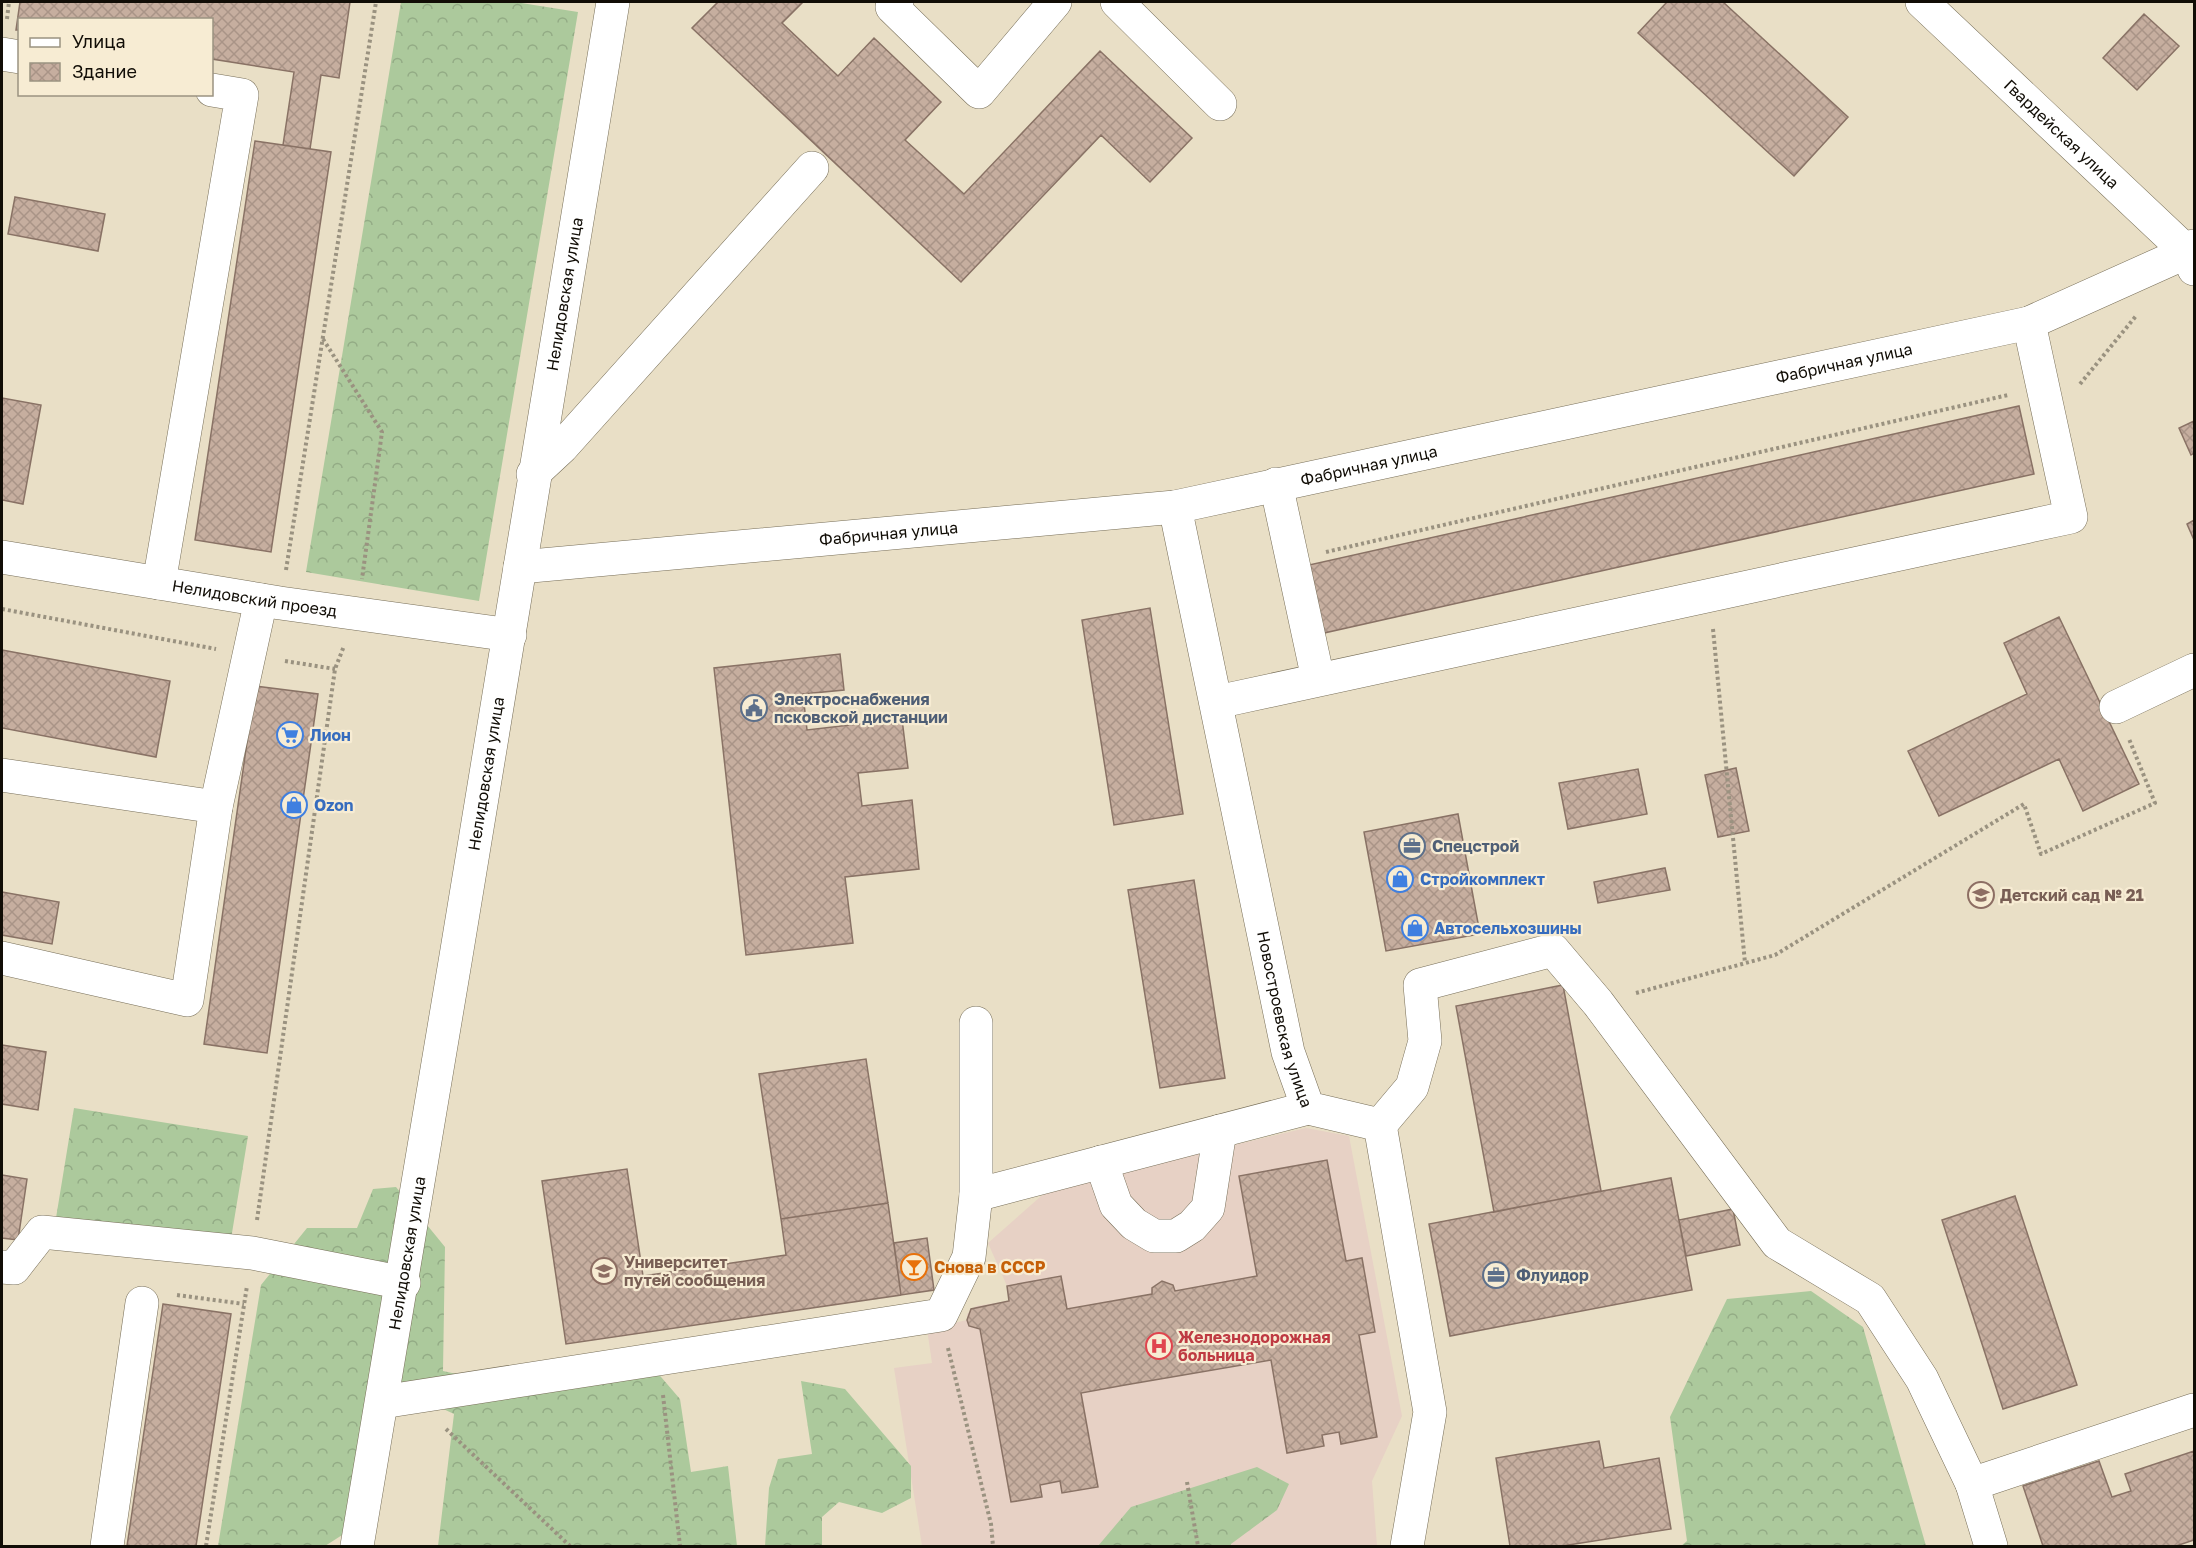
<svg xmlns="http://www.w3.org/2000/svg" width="2196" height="1548" font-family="'Golos Text',sans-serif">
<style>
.medical{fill:#e7d1c5}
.forest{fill:url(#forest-crowns)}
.building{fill:url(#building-cross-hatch);stroke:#897265;stroke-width:1.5}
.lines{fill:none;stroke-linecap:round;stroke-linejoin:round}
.minor-casing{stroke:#776e58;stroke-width:34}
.path{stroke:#9a9280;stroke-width:4;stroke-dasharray:3 3;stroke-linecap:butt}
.minor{stroke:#fff;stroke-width:33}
.labels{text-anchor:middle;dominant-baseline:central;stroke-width:4.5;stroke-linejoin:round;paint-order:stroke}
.street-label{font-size:16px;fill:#110d06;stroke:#f7ecd3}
.service-label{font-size:16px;font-weight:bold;fill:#4e5e75;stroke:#f7ecd3;text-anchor:start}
.shop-label{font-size:16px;font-weight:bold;fill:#366cbe;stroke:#f7ecd3;text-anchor:start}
.education-label{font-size:16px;font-weight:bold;fill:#785e54;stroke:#f7ecd3;text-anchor:start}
.food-label{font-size:16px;font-weight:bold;fill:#c56008;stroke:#f7ecd3;text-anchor:start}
.health-label{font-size:16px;font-weight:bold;fill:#be3a42;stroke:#f7ecd3;text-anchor:start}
</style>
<defs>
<pattern id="forest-crowns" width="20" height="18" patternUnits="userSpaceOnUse" patternTransform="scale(1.5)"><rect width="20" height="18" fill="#acc99c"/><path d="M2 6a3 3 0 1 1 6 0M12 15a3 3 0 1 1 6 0" fill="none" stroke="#93ab85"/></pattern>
<pattern id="building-cross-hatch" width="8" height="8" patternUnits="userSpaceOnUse" patternTransform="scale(1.5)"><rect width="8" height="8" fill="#c6ae9f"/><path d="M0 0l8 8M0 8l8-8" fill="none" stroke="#a99487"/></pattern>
</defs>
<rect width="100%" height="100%" fill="#e9dfc6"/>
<path class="medical" d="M1306,1128l43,8 53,280 -30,65 5,65h-455l-28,-178 38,-5 -5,-34 40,-9v-6l9,-8 33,-5 -2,-15 -19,-43 61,-54z"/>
<path class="forest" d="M401,2h114l63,10 -99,589 -173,-29z
M74,1108l174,28 -18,109 -175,-21z
M396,1187l49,60 -2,124 36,8 164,-23 37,43 11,73 37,-6 9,80h-299l16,-132 -77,-36 -27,152 -25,16h-107l43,-261 46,-57h50l16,-39z
M1811,1291l52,36 63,219h-245l6,-5 -17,-124 57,-118z
M801,1381l44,8 66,77v32l-29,15 -43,-11 -17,15v29h-57l4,-58 9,-29 34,-5z
M1257,1467l32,17 -12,26 -46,34v2h-133l33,-39z"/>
<path class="building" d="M20,2h330l-11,76 -18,-3 -11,74 -27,-4 11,-73 -82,-13v-39h-192v10h-4z
M718,2h85l-21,21 56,53 36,-38 67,64 -36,38 59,54 136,-143 92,87 -42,44 -49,-47 -140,147 -269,-254z
M1667,2h56l125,115 -54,59 -156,-143z
M2144,14l35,32 -42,44 -34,-32z
M255,141l76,11 -60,400 -76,-12z
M15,197l90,17 -7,37 -90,-17z
M2,398l39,7 -18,99 -21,-4z
M2019,406l15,68 -710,159 -15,-68z
M2194,421v32l-3,2 -12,-27z
M2194,520v20l-7,-16z
M1150,608l33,206 -69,11 -32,-205z
M2059,617l80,167 -56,27 -24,-52 -120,57 -31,-65 119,-57 -23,-51z
M2,650l168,31 -14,76 -154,-29z
M840,654l4,36 -41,4 4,36 95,-11 6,49 -50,5 4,33 50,-6 7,69 -74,8 8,66 -107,12 -32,-287z
M255,686l63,8 -51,359 -63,-9z
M1736,768l13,63 -31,6 -13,-62z
M1638,769l9,45 -79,15 -9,-46z
M1458,814l22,120 -94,17 -22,-119z
M1665,868l5,22 -72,13 -4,-21z
M1194,880l31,198 -65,10 -32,-198z
M2,892l57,10 -7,42 -50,-9z
M1563,985l38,206 -107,21 -38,-206z
M2,1045l44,7 -8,58 -36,-6z
M866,1059l22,144 -107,16 -22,-145z
M1327,1160l19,101 16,-3 13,74 -16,3 18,102 -36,7 -2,-12 -17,3 2,11 -37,7 -16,-93 -146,25 -44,8 17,94 -36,6 -2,-12 -20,4 2,12 -31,5 -31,-173 -11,-3 -2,-6 4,-11 38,-8 -2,-15 54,-10 6,33 85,-15v-6l10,-7 11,4 2,6 82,-15 -18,-100z
M627,1169l16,107 143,-21 -5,-36 107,-16 13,92 -335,49 -24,-163z
M2,1175l25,4 -9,61 -16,-2z
M1671,1178l21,112 -242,46 -21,-112z
M2015,1196l62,189 -74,24 -61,-189z
M1733,1209l7,36 -54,11 -7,-36z
M927,1238l7,52 -33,5 -7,-52z
M163,1304l68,10 -35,232h-69z
M1599,1441l5,27 55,-10 12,71 -109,17h-52l-14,-88z
M2194,1451v89l-18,6h-133l-20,-60 76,-25 13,36 19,-6 -6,-17z"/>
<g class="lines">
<defs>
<g id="minor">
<path d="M897,2l-5,5 87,85 76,-90"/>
<path d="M1117,2l103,102"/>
<path id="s1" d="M1922,2l265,250 7,17"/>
<path d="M2,54l18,3"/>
<path d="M533,474l29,-27 250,-279"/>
<path d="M1276,484l42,195"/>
<path id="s2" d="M1175,507l113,545 20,56 72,17 50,287 -23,134"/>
<path id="s3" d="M2,557l278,46 230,32"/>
<path id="s4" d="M520,567l655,-60 854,-184 158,-71 7,-6"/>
<path d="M159,583l83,-488 -30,-5"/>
<path d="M1217,702l854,-185 -42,-194"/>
<path d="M2116,707l78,-37"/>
<path d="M2,775l214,32 45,-207"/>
<path d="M2,958l185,42 29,-193"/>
<path d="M976,1023v172"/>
<path d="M1380,1125l32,-38 13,-46 -5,-56 133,-35 45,53 179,240 93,56 52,80 50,105 19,62"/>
<path d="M1101,1162l15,43 18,19 20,12h22l16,-10 16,-18 12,-77"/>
<path d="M2,1267l12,1 28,-36 210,21 152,30"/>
<path d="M382,1402l559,-87 28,-58 7,-62 332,-87"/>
<path d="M1972,1484l222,-74"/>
<path d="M107,1546l35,-243"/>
<path id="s5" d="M357,1546c89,-514 169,-1030 256,-1544"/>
</g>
</defs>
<use href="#minor" class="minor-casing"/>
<path class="path" d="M7,19l2,-17
M323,339l59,93 -20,147
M2080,384l56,-68
M1326,552l682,-157
M286,570l90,-568
M2,609l214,40
M1713,629l32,334
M285,661l50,8
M1636,993l139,-38 249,-151 17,50 114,-51 -26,-64
M257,1220l78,-551 9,-23
M177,1295l67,9
M948,1348l43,176 2,22
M663,1395l17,151
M446,1429l124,117
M1187,1482l11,64
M206,1546l41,-260"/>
<use href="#minor" class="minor"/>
</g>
<defs>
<symbol id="civic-ring" viewBox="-11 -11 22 22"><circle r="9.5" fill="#f7ecd3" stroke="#5c6f8a" stroke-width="1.5"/><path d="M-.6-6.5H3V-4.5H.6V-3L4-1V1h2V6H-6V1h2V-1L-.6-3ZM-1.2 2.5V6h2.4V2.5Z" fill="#5c6f8a"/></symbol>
<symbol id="supermarket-ring" viewBox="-11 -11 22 22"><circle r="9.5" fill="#f7ecd3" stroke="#3f7fe0" stroke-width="1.5"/><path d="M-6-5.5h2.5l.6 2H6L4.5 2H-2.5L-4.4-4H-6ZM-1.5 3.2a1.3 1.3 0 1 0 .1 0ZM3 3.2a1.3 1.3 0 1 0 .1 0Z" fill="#3f7fe0"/></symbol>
<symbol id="shop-ring" viewBox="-11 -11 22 22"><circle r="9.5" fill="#f7ecd3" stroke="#3f7fe0" stroke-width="1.5"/><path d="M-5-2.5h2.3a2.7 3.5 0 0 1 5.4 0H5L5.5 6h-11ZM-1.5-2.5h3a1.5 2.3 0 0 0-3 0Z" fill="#3f7fe0"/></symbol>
<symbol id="office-ring" viewBox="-11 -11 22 22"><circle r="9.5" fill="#f7ecd3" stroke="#5c6f8a" stroke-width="1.5"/><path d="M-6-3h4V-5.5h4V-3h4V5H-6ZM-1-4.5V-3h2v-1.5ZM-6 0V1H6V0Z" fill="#5c6f8a"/></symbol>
<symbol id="school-ring" viewBox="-11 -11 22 22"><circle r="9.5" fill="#f7ecd3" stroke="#8d6e63" stroke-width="1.5"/><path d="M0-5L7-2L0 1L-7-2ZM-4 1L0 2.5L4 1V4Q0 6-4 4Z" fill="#8d6e63"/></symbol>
<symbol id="bar-ring" viewBox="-11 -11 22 22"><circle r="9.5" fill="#f7ecd3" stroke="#e8710a" stroke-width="1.5"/><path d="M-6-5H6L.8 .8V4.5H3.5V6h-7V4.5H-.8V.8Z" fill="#e8710a"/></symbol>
<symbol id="university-ring" viewBox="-11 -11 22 22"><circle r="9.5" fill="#f7ecd3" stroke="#8d6e63" stroke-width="1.5"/><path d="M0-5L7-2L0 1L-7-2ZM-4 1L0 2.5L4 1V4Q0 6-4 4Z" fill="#8d6e63"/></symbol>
<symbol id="hospital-ring" viewBox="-11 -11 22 22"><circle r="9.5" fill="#f7ecd3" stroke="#e0444e" stroke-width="1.5"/><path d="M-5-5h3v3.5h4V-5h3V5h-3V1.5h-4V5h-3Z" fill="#e0444e"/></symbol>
</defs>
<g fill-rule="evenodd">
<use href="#civic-ring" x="739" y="693" width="30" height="30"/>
<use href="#supermarket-ring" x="275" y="720" width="30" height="30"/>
<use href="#shop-ring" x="279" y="790" width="30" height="30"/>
<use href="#office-ring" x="1397" y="831" width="30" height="30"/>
<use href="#shop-ring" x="1385" y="864" width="30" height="30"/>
<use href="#school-ring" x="1966" y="880" width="30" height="30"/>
<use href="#shop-ring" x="1400" y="913" width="30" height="30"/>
<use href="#bar-ring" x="899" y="1252" width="30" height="30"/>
<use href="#university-ring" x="589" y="1256" width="30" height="30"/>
<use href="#office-ring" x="1481" y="1260" width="30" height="30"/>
<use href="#hospital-ring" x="1144" y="1331" width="30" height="30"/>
</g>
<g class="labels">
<g class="street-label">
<text stroke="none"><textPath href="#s1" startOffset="192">Гвардейская улица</textPath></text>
<text stroke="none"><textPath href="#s5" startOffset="1269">Нелидовская улица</textPath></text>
<text stroke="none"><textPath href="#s4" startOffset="1342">Фабричная улица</textPath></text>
<text stroke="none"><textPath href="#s4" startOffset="856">Фабричная улица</textPath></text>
<text stroke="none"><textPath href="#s4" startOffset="370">Фабричная улица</textPath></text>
<text stroke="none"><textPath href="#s3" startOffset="256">Нелидовский проезд</textPath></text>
<text stroke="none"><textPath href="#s5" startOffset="783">Нелидовская улица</textPath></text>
<text stroke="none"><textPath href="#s2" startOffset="524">Новостроевская улица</textPath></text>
<text stroke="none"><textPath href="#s5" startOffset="297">Нелидовская улица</textPath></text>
</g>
<g class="service-label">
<text x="774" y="699">Электроснабжения<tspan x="774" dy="18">псковской дистанции</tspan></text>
<text x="1432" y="846">Спецстрой</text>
<text x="1516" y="1275">Флуидор</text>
</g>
<g class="shop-label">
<text x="310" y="735">Лион</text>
<text x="314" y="805">Ozon</text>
<text x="1420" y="879">Стройкомплект</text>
<text x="1434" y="928">Автосельхозшины</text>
</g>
<g class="education-label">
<text x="2000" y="895">Детский сад № 21</text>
<text x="624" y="1262">Университет<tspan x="624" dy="18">путей сообщения</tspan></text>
</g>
<g class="food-label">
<text x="934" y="1267">Снова в СССР</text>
</g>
<g class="health-label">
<text x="1178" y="1337">Железнодорожная<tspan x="1178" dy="18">больница</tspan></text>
</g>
</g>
<rect width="2196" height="1548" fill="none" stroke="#110d06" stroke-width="6"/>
<rect x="18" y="18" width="195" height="78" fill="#f7ecd3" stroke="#9b9381" stroke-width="1.5"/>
<rect x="30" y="38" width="30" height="9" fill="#ffffff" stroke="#9b9381" stroke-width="1.5"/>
<text x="72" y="48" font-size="18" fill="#110d06">Улица</text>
<rect x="30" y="63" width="30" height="18" fill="url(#building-cross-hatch)" stroke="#9b9381" stroke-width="1.5"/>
<text x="72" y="78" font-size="18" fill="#110d06">Здание</text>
</svg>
